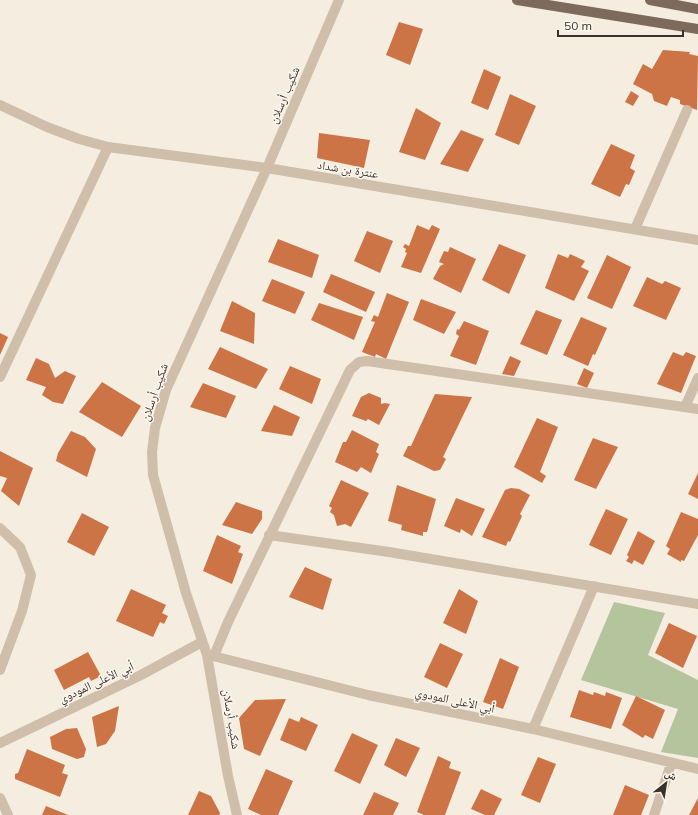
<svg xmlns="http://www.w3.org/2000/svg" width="698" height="815" font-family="Mulish,'Noto Naskh Arabic',sans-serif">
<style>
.green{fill:#b4c59e}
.building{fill:#cc7446}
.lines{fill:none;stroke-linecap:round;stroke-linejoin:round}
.lane{stroke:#cebeaa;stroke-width:10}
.street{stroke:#cebeaa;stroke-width:10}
.primary{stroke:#7d6a5b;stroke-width:10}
.labels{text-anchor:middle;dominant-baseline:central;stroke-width:3;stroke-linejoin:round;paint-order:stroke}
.street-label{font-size:12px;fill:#3b312a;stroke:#fbf6ed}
</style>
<rect width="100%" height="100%" fill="#f4ede0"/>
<path class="green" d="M614,602l51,11 -17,42 50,25v78l-37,-6 17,-43 -97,-29z"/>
<path class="building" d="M399,22l24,7 -13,36 -24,-10z
M663,50l27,2 -1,2 9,2 -1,54 -17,-6v-4l-9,-3 -4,9 -13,-5 -2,-7 -19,-10 10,-20 9,5z
M484,69l17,8 -13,33 -17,-7z
M631,91l8,5 -6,10 -8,-4z
M510,94l26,12 -17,39 -24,-10z
M416,108l25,15 -16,37 -26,-8z
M461,130l23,9 -16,33 -28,-8z
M319,133l51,7 -6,28 -47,-10z
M611,144l24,11 -5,13 5,3 -6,14 -3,-1 -6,13 -29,-13z
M417,225l12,5 3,-5 8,4 -19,44 -20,-6 6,-14 -2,-1 1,-3 -3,-2 2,-3 4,2z
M367,231l26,10 -13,32 -26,-12z
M278,239l41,16 -7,23 -44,-16z
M499,244l27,11 -17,39 -27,-14z
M450,247l26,12 -15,34 -28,-14 7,-13 4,-2 -5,-2 5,-11 4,1z
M558,254l10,4 2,-4 15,7 -4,6 8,4 -15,30 -29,-13z
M607,255l24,12 -19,42 -25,-11z
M331,274l44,18 -9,20 -43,-20z
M647,277l15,7 3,-3 16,7 -15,32 -33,-14z
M272,279l33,13 -10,22 -33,-13z
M387,293l22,9 -23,57 -10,-5 -1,3 -13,-5 13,-30 -4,-1 3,-6 4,2z
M421,299l35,13 -12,22 -31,-14z
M232,301l23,12 -1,31 -34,-13z
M319,303l44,14 -9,23 -43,-20z
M536,310l26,10 -15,35 -27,-11z
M581,317l26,11 -12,27 -2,-1 -5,12 -25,-11z
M464,321l25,10 -13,34 -26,-9 9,-20 -3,-2 1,-5 2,1z
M0,333l8,4 -8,18z
M220,347l48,22 -12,20 -48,-20z
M673,352l10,4 3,-4 10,4 -15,37 -24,-9z
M510,356l11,5 -7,15 -12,-2z
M36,358l13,6 6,14 10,-7 11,5 -13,28 -10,-2 -11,-7 4,-8 -20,-7z
M290,366l31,13 -9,25 -33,-15z
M584,368l10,5 -7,15 -10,-4z
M102,382l39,24 -19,31 -43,-25z
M203,383l33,13 -10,22 -36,-11z
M369,393l12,5v6l4,-1 5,1 -11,21 -11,-6 -2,2 -14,-5 9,-19z
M435,394l37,3 -29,60 3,2 -6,11 -6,1 -31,-15 5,-10h3z
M274,405l26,12 -8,19 -31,-5z
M537,418l21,9 -18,45 6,4 -4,7 -28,-16z
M352,430l27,14 -3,8 3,2 -8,19 -10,-6 -4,5 -22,-10 8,-20h3z
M71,431l14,6 11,12 -9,28 -31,-16 2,-8z
M593,438l25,9 -22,42 -22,-9z
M0,451l33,17 -14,38 -18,-15 6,-13 -7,-2z
M698,473v26l-10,-5z
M341,480l28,13 -18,34 -6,-3 -8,2 -3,-11 -4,-3 2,-4 -3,-2z
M397,485l39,14 -9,33h-4v4l-22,-6 1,-5 -14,-4z
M511,488l8,1 11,6 -10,19 2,2 -12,26 -2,-1 -2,5 -24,-9 23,-47z
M456,498l29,11 -13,27 -11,-7 -1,4 -16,-7z
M236,502l26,9v8l-10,15 -30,-9z
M606,509l22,10 -17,36 -22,-10z
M681,512l17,7v16l-14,26 -3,-1v2l-14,-8 3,-5 -4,-3z
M82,513l27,14 -15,29 -27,-14z
M638,531l17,10 -12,24 -9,-5 -2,4 -6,-3 3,-4 -2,-2z
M217,535l24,11 -3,6 5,2 -11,30 -29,-13z
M305,567l27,12 -9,31 -34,-13z
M131,589l35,16 -4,8 6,3 -4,8 -4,-2 -7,15 -37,-16z
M459,589l19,12 -12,33 -23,-11z
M669,623l28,13 -14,32 -28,-15z
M440,643l23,11 -16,34 -23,-11z
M88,652l13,24 -10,5 -2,-4 -25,13 -10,-20z
M500,658l19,9 -16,42 -20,-7z
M579,690l14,5 1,-3 11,4 1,-4 16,6 -11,31 -41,-12z
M636,696l29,14 -12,29 -8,-4 -2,3 -21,-13z
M286,699l-26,57 -16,-7 -5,-31 16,-18z
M119,706l-4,25 -9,13 -9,3 -5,-30z
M301,717l17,8 -12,26 -26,-11 9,-22 10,4z
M77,728l9,21 -2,8 -7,2 -25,-10 -2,-12 16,-8z
M352,733l26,12 -18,39 -26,-13z
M396,738l24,10 -14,29 -22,-12z
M27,749l38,16 -3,8 6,2 -8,22 -45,-18v-5l3,-1z
M438,756l13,6 -2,6 12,4 -16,43h-21l-7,-3z
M538,757l18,7 -16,39 -19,-8z
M266,769l27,12 -15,34h-17l-13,-6z
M625,785l24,10 -8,20h-28z
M481,789l21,10 -8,16h-9l-14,-6z
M199,791l12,5 9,17 -1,2h-31z
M374,792l25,11 -6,12h-30z
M698,798v17h-9z
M46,806l22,9h-26z"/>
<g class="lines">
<path class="lane" d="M635,229l52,-119
M685,407l13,-29"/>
<path class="street" d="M0,105l47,22 32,12 29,8 159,21 431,72
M0,377l108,-230
M0,528l20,19 11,28 -9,36 -22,59
M269,535l120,17 309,52
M209,655l159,40 165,34 165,40
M214,656l14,-34 122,-252 9,-8 8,-1 331,48
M533,729l61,-143
M0,743l141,-68 61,-33
M0,798l8,17
M237,815l-9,-39 -21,-121 -21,-62 -33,-118 -1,-23 3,-24 11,-38 101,-222 72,-168
M654,815l17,-51"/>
<path class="primary" d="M517,0l181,29
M650,0l48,9"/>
</g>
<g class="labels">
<g class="street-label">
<text transform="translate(284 95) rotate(-67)">شكيب أرسلان</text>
<text transform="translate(348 169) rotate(9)">عنترة بن شداد</text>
<text transform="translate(154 392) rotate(-71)">شكيب أرسلان</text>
<text transform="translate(96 682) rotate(-25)">أبي الأعلى المودوي</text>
<text transform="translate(455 700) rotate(12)">أبي الأعلى المودوي</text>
<text transform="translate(232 719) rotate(81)">شكيب أرسلان</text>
</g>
</g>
<g transform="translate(666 783) rotate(30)" stroke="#fbf6ed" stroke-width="3" paint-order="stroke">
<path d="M0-3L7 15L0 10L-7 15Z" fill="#3b312a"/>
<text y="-6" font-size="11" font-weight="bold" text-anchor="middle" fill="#3b312a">ش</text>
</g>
<path d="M558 30v6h125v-6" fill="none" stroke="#3b312a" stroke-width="2"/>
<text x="564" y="30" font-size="12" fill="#3b312a" stroke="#fbf6ed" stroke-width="3" paint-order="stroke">50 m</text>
</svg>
